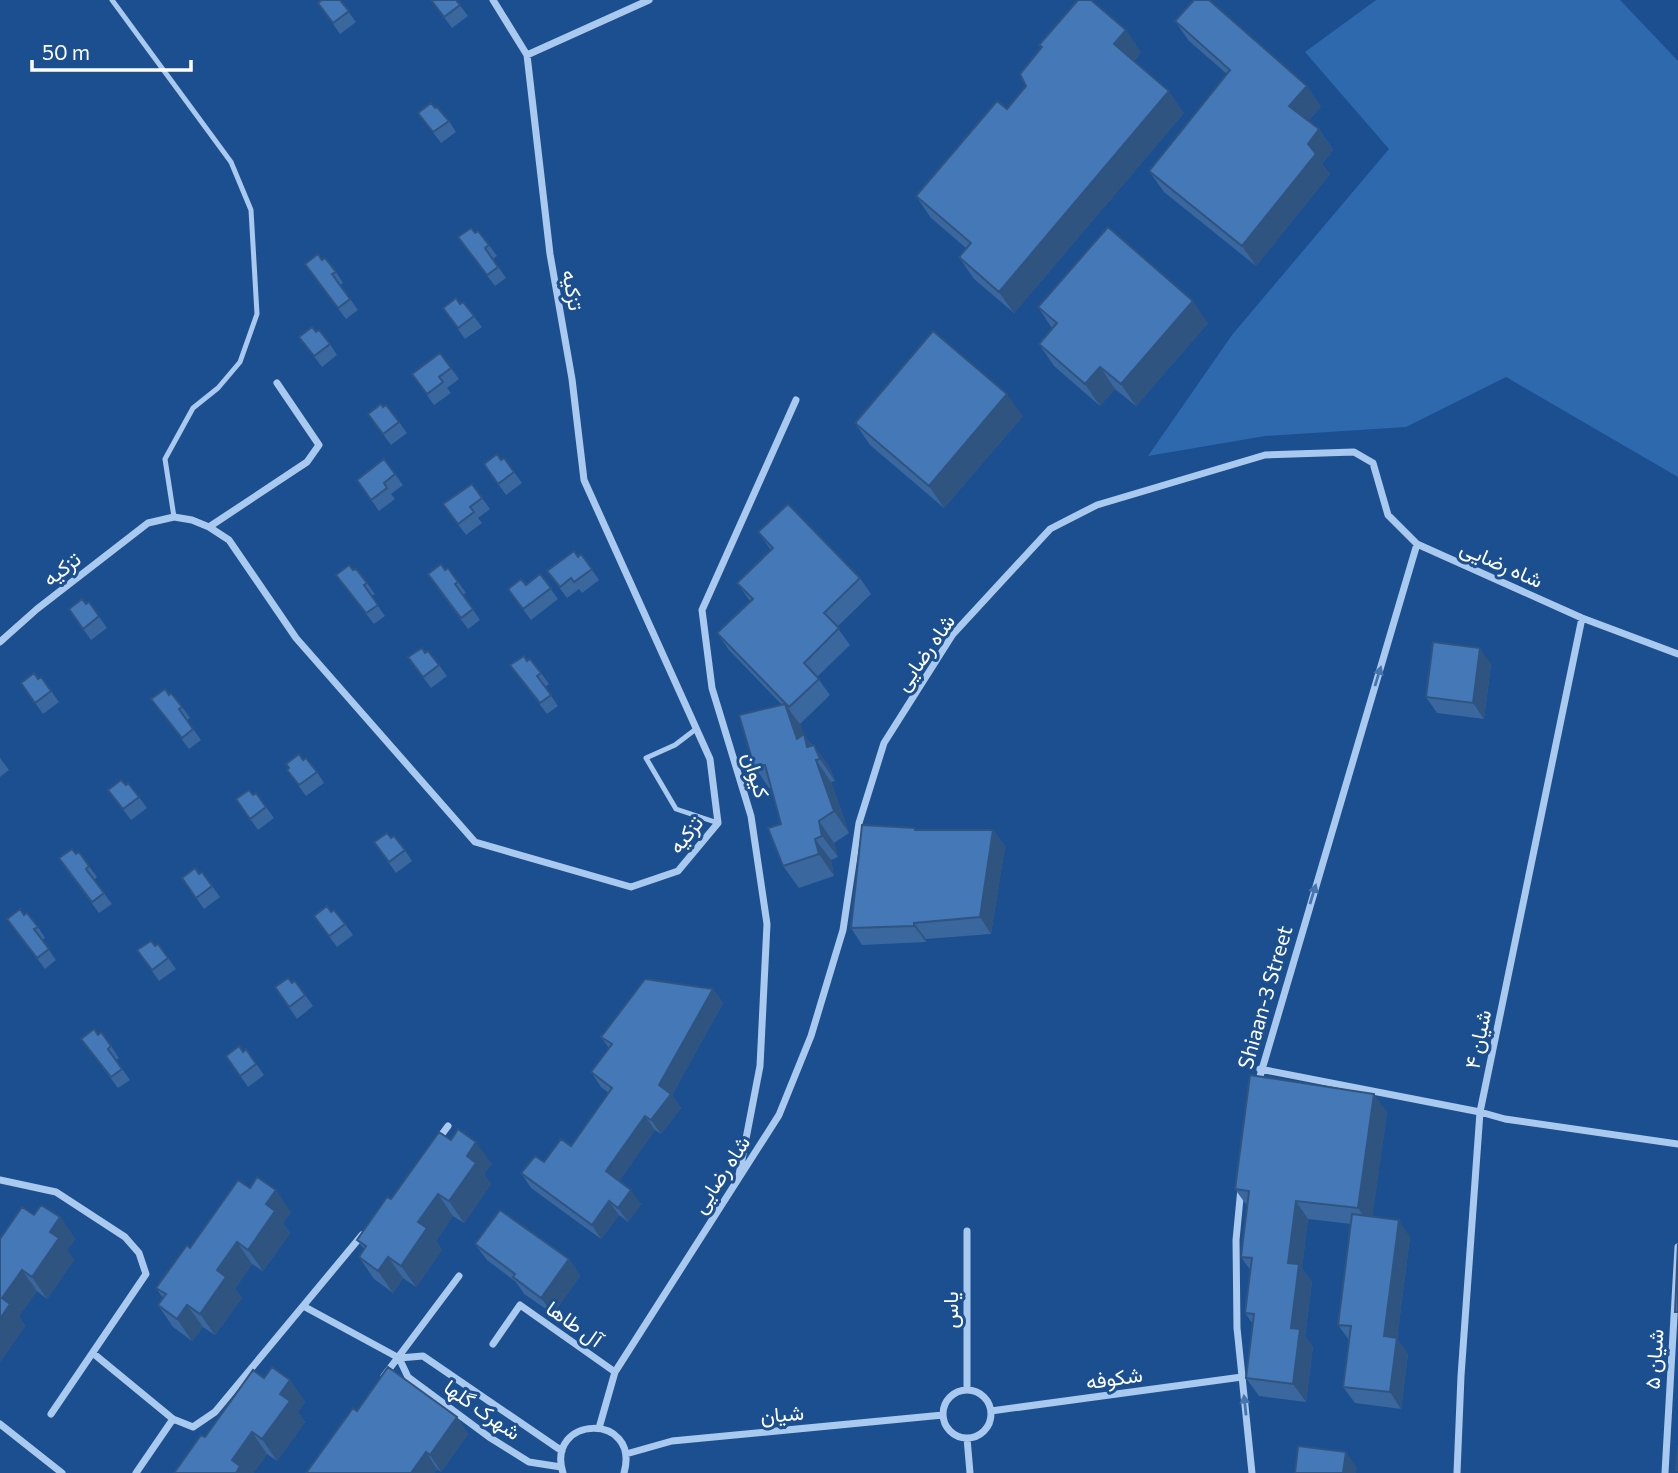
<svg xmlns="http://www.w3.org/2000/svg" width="1678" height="1473" font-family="Commissioner,Vazirmatn,sans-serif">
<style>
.green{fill:#2e69ad}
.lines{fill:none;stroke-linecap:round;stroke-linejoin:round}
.service{stroke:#a9c9ee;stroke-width:5}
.minor{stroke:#a9c9ee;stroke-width:7}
.wall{fill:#3a679d}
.shaded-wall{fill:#305480}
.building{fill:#4478b7;stroke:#305480;stroke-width:2}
.oneway{fill:#4674ac}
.labels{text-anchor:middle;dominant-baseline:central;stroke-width:6;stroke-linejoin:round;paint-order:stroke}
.street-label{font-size:21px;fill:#fff;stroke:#1b4f8f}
</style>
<rect width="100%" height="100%" fill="#1b4f8f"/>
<path class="green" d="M1376,0h244l58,61v416l-172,-100 -100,50 -141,9 -117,20 84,-121 157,-186 -84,-97z"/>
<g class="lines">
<path class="service" d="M112,0l119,162 20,48 6,104 -17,48 -22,26 -25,20 -28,51 9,58
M696,729l-21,16 -29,13 30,51 42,14"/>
<path class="minor" d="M527,55l122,-55
M209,527l98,-65 12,-17 -42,-62
M0,642l37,-33 111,-86 26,-6 18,3 17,7 20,13 67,98 179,204 156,45 47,-16 40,-48 -8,-64 -126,-279 -12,-101 -22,-125 -23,-199 -34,-55
M1260,1069l220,43 25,7 173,25
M1258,1083l159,-539
M437,1141l11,-15
M739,1175l21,-109 7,-142 -16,-108 -39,-128 -10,-78 94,-210
M0,1180l56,12 69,45 14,16 7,21 -95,140
M1241,1188l-5,52 1,88 15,145
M305,1307l94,51 24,-2 139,95
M493,1344l27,-39 95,67
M94,1354l79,65 20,8 22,-15 147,-177
M399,1358l9,19 81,60 40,25 32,5
M384,1376l75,-100
M967,1389v-158
M943 1414a24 24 0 1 1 48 0a24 24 0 1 1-48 0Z
M991,1411l251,-34
M0,1424l62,49
M599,1428l16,-56 164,-257 32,-79 32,-106 16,-107 25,-80 69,-109 97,-105 47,-24 168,-50 89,-3 19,11 15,52 29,29 165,74 96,36
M967,1438l3,35
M626,1454l46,-13 271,-26
M136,1473l37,-54
M563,1473c-18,-58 78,-61 61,0
M1457,1473l4,-97 19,-264 102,-494
M1665,1473l13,-226"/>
</g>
<path class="wall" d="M340,0l16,22 -16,12 -22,-31z
M431,0h25l12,16 -16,12z
M1175,21l146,85 -13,15 11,8 14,21 -11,14 8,10 -74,92 -92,-74 -15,-21 78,-97 -38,-33z
M1039,45l102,7 -7,9 50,52 -170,200 -40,-34 -15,-22 7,-9 -35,-30 -15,-22 91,-87 19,-23 15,-38z
M435,108l14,13 7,11 -15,11 -23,-30z
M475,233l14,12 8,11 -4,3 13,19 -11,8 -37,-49z
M322,260l14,12 7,11 -3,2 18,25 -12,9 -33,-44z
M463,302l19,25 -17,12 -22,-31 17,-4z
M1038,307l170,16 -72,83 -21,-17 -15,17 -46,-40 -15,-22 13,-16z
M316,332l14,12 7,11 -15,12 -23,-30z
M440,353l19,26 -12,9 4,5 -17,12 -22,-31z
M368,414l31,8 8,11 -16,12z
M1023,416l-79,92 -74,-63 -15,-22z
M504,458l18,25 -16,12 -22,-31 17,-4z
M384,459l19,26 -12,9 4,5 -16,12 -22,-31z
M472,484l18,25 -12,9 4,5 -16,12 -23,-31z
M758,532l102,46 11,16 -34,33 13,18 -33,32 13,18 -30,29 -5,-5 6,7 2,8 26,32 6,15 -4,1 18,51 -15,10 4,14 -7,3 3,16 -35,12 -16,-22 -2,-42 -10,-36h-2l-15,-22 28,-61 -53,-55 -12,-17 33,-32 -13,-18 34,-33z
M581,554l18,26 -17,13 -3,-4 -12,9 -20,-27z
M353,570l14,13 8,11 -4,2 14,20 -11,8 -38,-49z
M445,570l13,12 8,11 -3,2 17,25 -12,9 -33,-44z
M540,574l18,25 -27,21 -23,-31 18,-4z
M89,602l18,26 -16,12 -22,-31 17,-5z
M425,653l14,12 8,11 -16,12 -23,-31z
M527,661l14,12 8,11 -4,3 13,19 -11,8 -37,-49z
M1491,664l-7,55 -47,-6 -11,-16z
M41,677l18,25 -16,12 -22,-31 17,-4z
M169,695l13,12 8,11 -3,2 14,20 -12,9 -38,-50z
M0,758l9,12 -9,7z
M303,760l14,12 7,11 -18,13 -19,-26z
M126,785l13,12 8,11 -16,12 -23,-30z
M253,795l13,12 8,11 -16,12 -22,-31z
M915,828l2,2h76l12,16 -14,88 -65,5v3l-64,3 -11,-17z
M391,838l14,12 7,11 -16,12 -22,-31z
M76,854l13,12 8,11 -3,3 18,24 -13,9 -33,-44z
M202,872l18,25 -16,12 -22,-31 17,-4z
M331,912l14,12 8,11 -16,12 -23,-31z
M24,915l14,12 7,11 -3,2 14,20 -11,9 -38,-50z
M158,944l18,25 -17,12 -22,-31 18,-4z
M295,981l18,25 -16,13 -22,-32 17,-4z
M713,989l10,14 -51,92 9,13 -20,26 -6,-4 -36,51 22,23 -13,18 -9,-7 -18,24 -70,-51 -10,-15 23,-11 27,-16 38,-53 -8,-6 -10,-15 18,-24 -8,-11z
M98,1035l13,11 8,12 -3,2 14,20 -12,8 -37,-49z
M246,1049l18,26 -16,12 -22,-31 17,-4z
M1387,1112l-15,105 38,20 -13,102 11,15 -7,55 -46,-6 -12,-16 6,-47 -11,-15 13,-101 -43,-5 -6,49 10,14 -7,54 8,11 -7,55 -47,-6 -13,-18 7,-54 -8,-11 6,-42 -10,-14 6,-51 -12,-17z
M451,1140l41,24 -8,10 7,10 -27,39 -11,-7 -17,25 6,9 -26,37 -13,-9 -10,15 -19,-14 -15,-22 5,-8 -7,-9 34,-41z
M291,1212l-8,11 7,10 -27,38 -11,-7 -17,25 7,9 -27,37 -12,-8 -11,14 -19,-14 -15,-22 5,-7 -7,-10 34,-40z
M34,1215l26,2 15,22 -8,11 7,10 -27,39 -10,-8 -18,25 6,10 -25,36z
M475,1244l94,15 11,17 -27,38 -29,-20 -8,-12 -29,-22z
M264,1378l26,2 15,22 -7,10 7,10 -28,39 -10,-7 -14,19 -48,-36z
M357,1411l100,6 11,17 -27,38 -4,-3 -3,4h-128z"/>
<path class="shaded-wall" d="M1126,30l15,22 -12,14 -15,-22z
M1307,86l14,20 -18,20 -14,-20z
M1169,91l15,22 -170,200 -15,-21z
M1319,129l14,21 -11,14 8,10 -74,92 -14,-20 66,-102z
M1193,301l15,22 -72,83 -15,-22z
M1100,367l15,22 -15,17 -15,-22z
M1007,394l16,22 -79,92 -15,-22z
M1480,648l11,16 -7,55 -11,-16z
M785,704l16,22 4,14 -1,-6 13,20 -3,-9 15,21 6,15 -15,-22 -23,-20z
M816,760l15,22 18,51 -15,-22z
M819,821l15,22 4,14 -16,-21z
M993,830l12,16 -14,88 -11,-17z
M815,839l16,21 3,16 -15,-22z
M914,923l12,16v3l-12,-16z
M713,989l10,14 -51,92 9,13 -20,26 -10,-14 8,-35z
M1374,1094l13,18 -16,115 -13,-19z
M645,1116l10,14 -39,56 -10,-15z
M476,1142l16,22 -8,10 7,10 -27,39 -15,-22 18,-45z
M276,1190l15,22 -8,11 7,10 -27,38 -15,-21 18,-46z
M631,1190l10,14 -13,18 -10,-14z
M438,1194l15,22 -17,25 6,9 -26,37 -15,-21 17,-44z
M609,1201l10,14 -18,24 -9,-14z
M1296,1201l12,18 -6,49 10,14 -7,54 8,11 -7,55 -13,-18 -5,-121z
M60,1217l15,22 -8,11 7,10 -27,39 -15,-22 18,-45z
M1399,1220l11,17 -13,102 11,15 -7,55 -11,-17 -6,-56z
M237,1242l15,22 -17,25 7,9 -27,37 -15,-21 17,-44z
M388,1257l15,21 -10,15 -15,-22z
M569,1259l11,17 -27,38 -12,-16z
M22,1270l15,21 -18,25 6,10 -25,36v-43l2,-21z
M187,1305l16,22 -11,14 -15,-22z
M290,1380l15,22 -7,10 7,10 -28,39 -15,-22 18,-45z
M457,1417l11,17 -27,38 -11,-17z
M252,1432l15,22 -14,19h-17l-4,-13z
M426,1452l11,17 -3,4h-23z
M1346,1452l11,16 -1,5h-13z"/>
<path class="building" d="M322,0h18l9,11 -16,12 -15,-20z
M431,0h25l4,5 -16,12z
M1078,0h13l35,30 -12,14 55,47 -170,201 -40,-35 12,-14 -55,-47 81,-95 10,8 19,-23 -6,-12 22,-27 -3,-2z
M1194,0h15l98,86 -18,20 30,23 -11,15 8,10 -74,92 -93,-75 81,-101 -55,-49z
M431,103l4,5 2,-1 12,14 -16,11 -15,-19z
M1108,227l85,74 -72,83 -21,-17 -15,17 -46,-40 18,-21 -19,-16z
M471,228l4,5 3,-2 11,14 -4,3 13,19 -11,8 -29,-38z
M318,254l4,6 3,-2 11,14 -4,2 18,25 -12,9 -33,-44z
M456,298l4,6 3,-2 11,14 -16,12 -15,-20z
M312,327l4,5 3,-2 11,14 -16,12 -15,-19z
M933,331l74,63 -78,92 -74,-63z
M440,353l11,15 -12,9 4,5 -16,12 -15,-20z
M381,404l2,3 3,-2 13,17 -16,12 -15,-20z
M497,454l4,6 3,-2 10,14 -16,12 -14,-20z
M384,459l11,15 -11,9 3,5 -16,12 -14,-20z
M472,484l10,14 -12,9 4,5 -16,12 -15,-20z
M788,504l72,74 -36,35 15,15 -35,35 15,16 -30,28 -72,-74 36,-34 -16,-16 36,-35 -15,-16z
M574,551l4,6 3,-3 11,15 -18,13 -3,-4 -11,9 -13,-16z
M441,564l4,6 3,-2 10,14 -3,2 18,25 -12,9 -33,-44z
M349,565l4,5 3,-1 11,14 -3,2 14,20 -12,8 -30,-38z
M540,574l11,14 -28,21 -15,-20 13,-10 5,6z
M82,599l4,5 3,-2 10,14 -16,13 -14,-20z
M1433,642l47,6 -7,55 -47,-6z
M422,648l3,5 3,-2 11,14 -16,12 -15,-20z
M524,656l3,5 3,-2 11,14 -4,3 14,19 -11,8 -30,-38z
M34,673l4,6 3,-2 10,14 -16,12 -14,-20z
M165,689l4,6 2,-2 11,14 -3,2 14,20 -11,9 -31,-39z
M785,704l12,35 7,-5 3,13 7,-2 6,14 -4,1 18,51 -15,10 3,15 -7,3 4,15 -36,12 -15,-38 13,-4 -16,-59 -11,1 -15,-51z
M299,754l4,6 3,-2 11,14 -18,13 -12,-15 2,-2 -3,-4z
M121,780l5,5 2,-2 11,14 -16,12 -15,-19z
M249,790l4,5 3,-2 10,14 -16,12 -14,-20z
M862,825l53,3v2h78l-13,87 -66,6v3l-63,2z
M387,833l4,5 3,-2 11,14 -16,12 -15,-20z
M72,849l4,5 3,-2 10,14 -3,3 18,24 -12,9 -33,-44z
M195,868l4,6 3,-2 10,14 -16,12 -14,-20z
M327,906l4,6 3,-2 11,14 -16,12 -15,-20z
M20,909l4,6 3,-2 11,14 -4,2 15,20 -12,9 -30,-39z
M151,941l4,5 3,-2 10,14 -16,12 -15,-20z
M288,978l4,5 3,-2 10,14 -16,12 -14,-20z
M645,979l68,10 -54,96 12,9 -20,26 -6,-4 -39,55 25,19 -13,18 -9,-7 -17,24 -71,-52 14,-17 9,6 17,-23 10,7 41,-58 -21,-16 21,-28 -11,-7z
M94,1029l4,6 3,-3 10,14 -3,3 14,20 -11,8 -30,-38z
M239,1046l4,6 3,-3 10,15 -16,12 -14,-20z
M1250,1075l124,19 -16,114 -62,-7 -8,62 11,1 -8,64 9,1 -7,55 -47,-6 8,-64 -9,-1 7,-55 -11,-1 8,-66 -14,-2z
M458,1129l18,13 -9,14 9,7 -27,38 -11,-7 -20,28 9,6 -26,38 -13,-9 -10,14 -19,-14 7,-11 -9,-6 30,-43 4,2 48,-67 12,8z
M257,1177l19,13 -10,14 9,7 -27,39 -11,-8 -20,28 9,7 -26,37 -13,-9 -10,14 -19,-14 8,-11 -10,-6 31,-43 3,3 48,-68 12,8z
M41,1205l19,12 -10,15 9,6 -27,39 -10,-7 -20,28 8,6 -10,15v-80l22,-32 12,8z
M500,1210l69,49 -28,39 -28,-21 2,-3 -40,-30z
M1352,1214l47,6 -15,116 13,2 -7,54 -47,-5 8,-61 -13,-1z
M1678,1244v68h-3z
M272,1367l18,13 -10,14 10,7 -28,38 -10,-7 -20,28 8,6 -4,7h-62l27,-38 4,2 48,-67 11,8z
M388,1367l69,50 -27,38 -4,-3 -15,21h-105l47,-65 4,3z
M1678,1445v25h-2z
M1298,1446l48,6 -3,21h-48z"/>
<defs><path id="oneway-solid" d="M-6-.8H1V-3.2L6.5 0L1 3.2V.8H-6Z" transform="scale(1.75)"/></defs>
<g class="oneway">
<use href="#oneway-solid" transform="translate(1378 676) rotate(-73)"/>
<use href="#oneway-solid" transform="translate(1313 894) rotate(-73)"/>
<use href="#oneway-solid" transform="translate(1245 1405) rotate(-96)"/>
</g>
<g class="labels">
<g class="street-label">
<text transform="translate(574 290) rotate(80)">تزکیه</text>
<text transform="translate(1502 563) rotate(24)">شاه رضایی</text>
<text transform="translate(61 568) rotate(-38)">تزکیه</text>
<text transform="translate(924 652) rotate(-55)">شاه رضایی</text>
<text transform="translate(757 775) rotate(73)">کیوان</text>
<text transform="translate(685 834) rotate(-52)">تزکیه</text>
<text transform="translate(1264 997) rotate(-74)">Shiaan-3 Street</text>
<text transform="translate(1477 1039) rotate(-78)">شیان ۴</text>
<text transform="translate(720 1174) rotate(-57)">شاه رضایی</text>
<text transform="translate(949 1310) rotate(-90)">یاس</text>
<text transform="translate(575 1323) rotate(35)">آل طاها</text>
<text transform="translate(1653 1359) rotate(-86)">شیان ۵</text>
<text transform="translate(1114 1377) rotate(-8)">شکوفه</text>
<text transform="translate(483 1409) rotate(35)">شهرک گلها</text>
<text transform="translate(782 1413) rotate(-5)">شیان</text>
</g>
</g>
<path d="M32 60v10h159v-10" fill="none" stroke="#ffffff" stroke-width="3.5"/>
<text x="42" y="60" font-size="21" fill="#ffffff" stroke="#1b4f8f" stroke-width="5" paint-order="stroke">50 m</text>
</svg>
